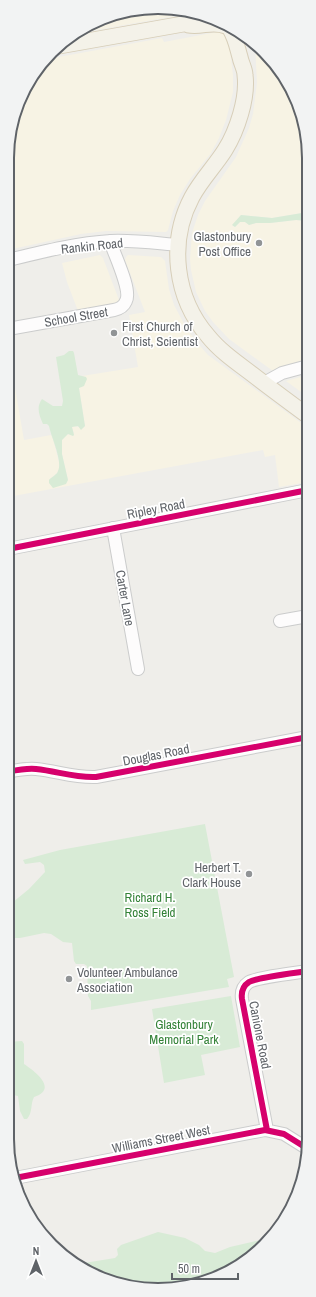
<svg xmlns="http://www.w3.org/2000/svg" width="316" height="1297" font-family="'Archivo Narrow',sans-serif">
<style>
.commercial{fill:#f7f3e4}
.green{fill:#d8ebd6}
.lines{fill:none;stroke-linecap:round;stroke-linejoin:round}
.minor-casing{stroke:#cbcccc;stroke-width:14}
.major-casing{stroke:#d7ceb8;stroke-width:17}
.minor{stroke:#fdfcfc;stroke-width:12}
.major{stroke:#f4f2e9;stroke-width:15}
.cycleway-casing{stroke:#fff;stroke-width:8}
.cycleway{stroke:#d6006c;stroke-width:6}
.poi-dot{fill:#919496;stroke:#fff;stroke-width:1.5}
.labels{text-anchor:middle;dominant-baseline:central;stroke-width:3.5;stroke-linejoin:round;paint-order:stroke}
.poi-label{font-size:13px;fill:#5f6368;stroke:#fff;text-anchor:end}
.street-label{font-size:13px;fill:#5f6368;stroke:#fff}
.park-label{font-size:13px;fill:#348238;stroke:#fff}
.rim{fill:none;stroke:#5f6368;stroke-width:2}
</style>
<rect width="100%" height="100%" fill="#efeeea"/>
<path class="commercial" d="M178,8l14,5 -118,21 45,-22z
M222,31l6,5 5,39v17l-7,28 -7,18 -8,15 -21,26 -10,16 -7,16 -5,19 -2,2 -60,-1 -25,3 -73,16v-112l19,-56 21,-23 114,-21 2,4z
M255,44l10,7 29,40 14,48v73l-36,6 -31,-3 -8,11 2,1 5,-5h5l4,3 7,-2h14l26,-3 12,1v140l-35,10 -44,-32 -16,-17 -8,-11 -9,-19 -5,-22 -1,-11 2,-26 6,-18 7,-14 31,-44 13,-29 4,-14 4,-31z
M100,255l3,3 16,42v2l-1,1 -40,8 -11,-29 -5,-19z
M128,255l33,2 4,4 4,28 5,16 14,26 13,16 7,8 100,73v54l-29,5 -4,-32 -10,2 -2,-7 -255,47v-107l7,-2 9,52 27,-5 2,4 6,23v8l-2,3 -8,7 3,6 16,-6 -6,-26v-14l4,-5 8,-2 -2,-4v-2l2,-1 9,2 2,-2 -6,-38 7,-11 -4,-1 56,-9 -9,-52 16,-3 -20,-52 1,-3z
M308,375v22l-22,-16z"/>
<path class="green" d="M308,212v9l-12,-1 -26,3h-14l-7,2 -4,-3h-5l-5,5 -3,-2 9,-10 31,3z
M69,351h4l1,2 4,22 8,2 1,2 -3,7 -5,2 6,38 -4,4 -3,-4 -6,1 2,8 -1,1 -5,-2 -6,6v14l6,26 -2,4 -13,4 -4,-5v-3c2,-3 8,-5 9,-9 5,-10 -7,-34 -9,-45l-2,-2h-4c-4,-9 -7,-17 -1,-25l11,7h9l1,-5 -7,-44 8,-2z
M205,824l29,153 -7,2 2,8 -138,23v-9l-3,-5 -1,-30 -3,-2h-8l-2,-3 -2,-18 -9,-1 -12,-8 -7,-1 -24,5h-13v-31l22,-18 16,-17 -1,-7 -4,-3 -15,2 -2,-4 37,-10z
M231,996l9,51 -39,8 4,20 -41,8 -12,-74z
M22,1041l2,3v20c12,8 34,25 10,33 -4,8 -1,15 -7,22h-3l-4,-8 -2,-15 -5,-1 -6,4v-57z
M158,1232l27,6 14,7 6,6 10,2 15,-6 39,-9 -19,21 -53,26 -49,5 -57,-15 -13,-11 37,-6 3,-3 -1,-6 4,-4z"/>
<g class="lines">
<defs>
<path id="minor" d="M8,260c33,-8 68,-17 103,-19 22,-1 44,2 67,4
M8,329l106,-19c5,-1 10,-4 12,-9 6,-11 -12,-47 -16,-60
M264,383l18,-10 26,-7
M113,528l25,141
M8,549l300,-59
M280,621l28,-5
M7,772c10,-2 19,-4 29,-3 21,2 38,9 60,8l212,-40
M267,1130l-25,-131c-1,-7 1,-13 7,-17 9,-5 46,-9 59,-11
M15,1178l250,-48 19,4 24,15"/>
<path id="major" d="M188,25c14,3 23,-5 38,1
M230,29c6,10 7,18 10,28 1,6 5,12 5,18 3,23 -8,56 -20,75 -10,16 -24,30 -33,47 -24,45 -17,101 16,139 12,15 28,26 44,38 18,14 37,28 56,42
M59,46l124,-22 11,-7 7,-2"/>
</defs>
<use href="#minor" class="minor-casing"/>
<use href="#major" class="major-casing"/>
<use href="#minor" class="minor"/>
<use href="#major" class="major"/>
<defs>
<path id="cycleway" d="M8,549l300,-59
M7,772c10,-2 19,-4 29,-3 21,2 38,9 60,8l212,-40
M267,1130l-25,-131c-1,-7 1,-13 7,-17 9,-5 46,-9 59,-11
M15,1178l250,-48 19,4 24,15"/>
</defs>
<use href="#cycleway" class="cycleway-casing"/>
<use href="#cycleway" class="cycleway"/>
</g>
<g class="poi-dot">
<circle cx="259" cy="243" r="4"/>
<circle cx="114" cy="333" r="4"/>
<circle cx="249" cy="874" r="4"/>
<circle cx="69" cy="979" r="4"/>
</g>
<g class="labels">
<g class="poi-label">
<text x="251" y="236">Glastonbury<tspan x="251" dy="15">Post Office</tspan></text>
<text x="122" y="326" text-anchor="start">First Church of<tspan x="122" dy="15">Christ, Scientist</tspan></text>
<text x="241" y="867">Herbert T.<tspan x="241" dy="15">Clark House</tspan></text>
<text x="77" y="972" text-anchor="start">Volunteer Ambulance<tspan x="77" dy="15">Association</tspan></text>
</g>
<g class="street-label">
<text transform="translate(92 246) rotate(-6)">Rankin Road</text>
<text transform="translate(76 317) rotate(-10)">School Street</text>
<text transform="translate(156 509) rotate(-11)">Ripley Road</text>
<text transform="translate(125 598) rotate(80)">Carter Lane</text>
<text transform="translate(156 755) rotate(-11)">Douglas Road</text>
<text transform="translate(260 1035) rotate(79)">Canione Road</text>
<text transform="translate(161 1139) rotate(-11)">Williams Street West</text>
</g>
<g class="park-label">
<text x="150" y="897">Richard H.<tspan x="150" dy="15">Ross Field</tspan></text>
<text x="184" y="1024">Glastonbury<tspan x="184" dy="15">Memorial Park</tspan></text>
</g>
</g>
<path d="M0 0H316V1297H0ZM158 14H158A144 144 0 0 1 302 158V1139A144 144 0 0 1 158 1283H158A144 144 0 0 1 14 1139V158A144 144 0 0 1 158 14Z" fill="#f2f3f3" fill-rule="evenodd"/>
<path class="rim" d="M158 14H158A144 144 0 0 1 302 158V1139A144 144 0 0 1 158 1283H158A144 144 0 0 1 14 1139V158A144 144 0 0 1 158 14Z"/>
<g transform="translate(36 1261)" stroke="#ffffff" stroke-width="3" paint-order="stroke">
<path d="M0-3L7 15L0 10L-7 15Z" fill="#5f6368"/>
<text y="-6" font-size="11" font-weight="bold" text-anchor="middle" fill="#5f6368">N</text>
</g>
<path d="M172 1273v6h66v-6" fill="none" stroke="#5f6368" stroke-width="2"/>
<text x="178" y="1273" font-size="12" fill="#5f6368" stroke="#ffffff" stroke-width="3" paint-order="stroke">50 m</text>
</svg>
